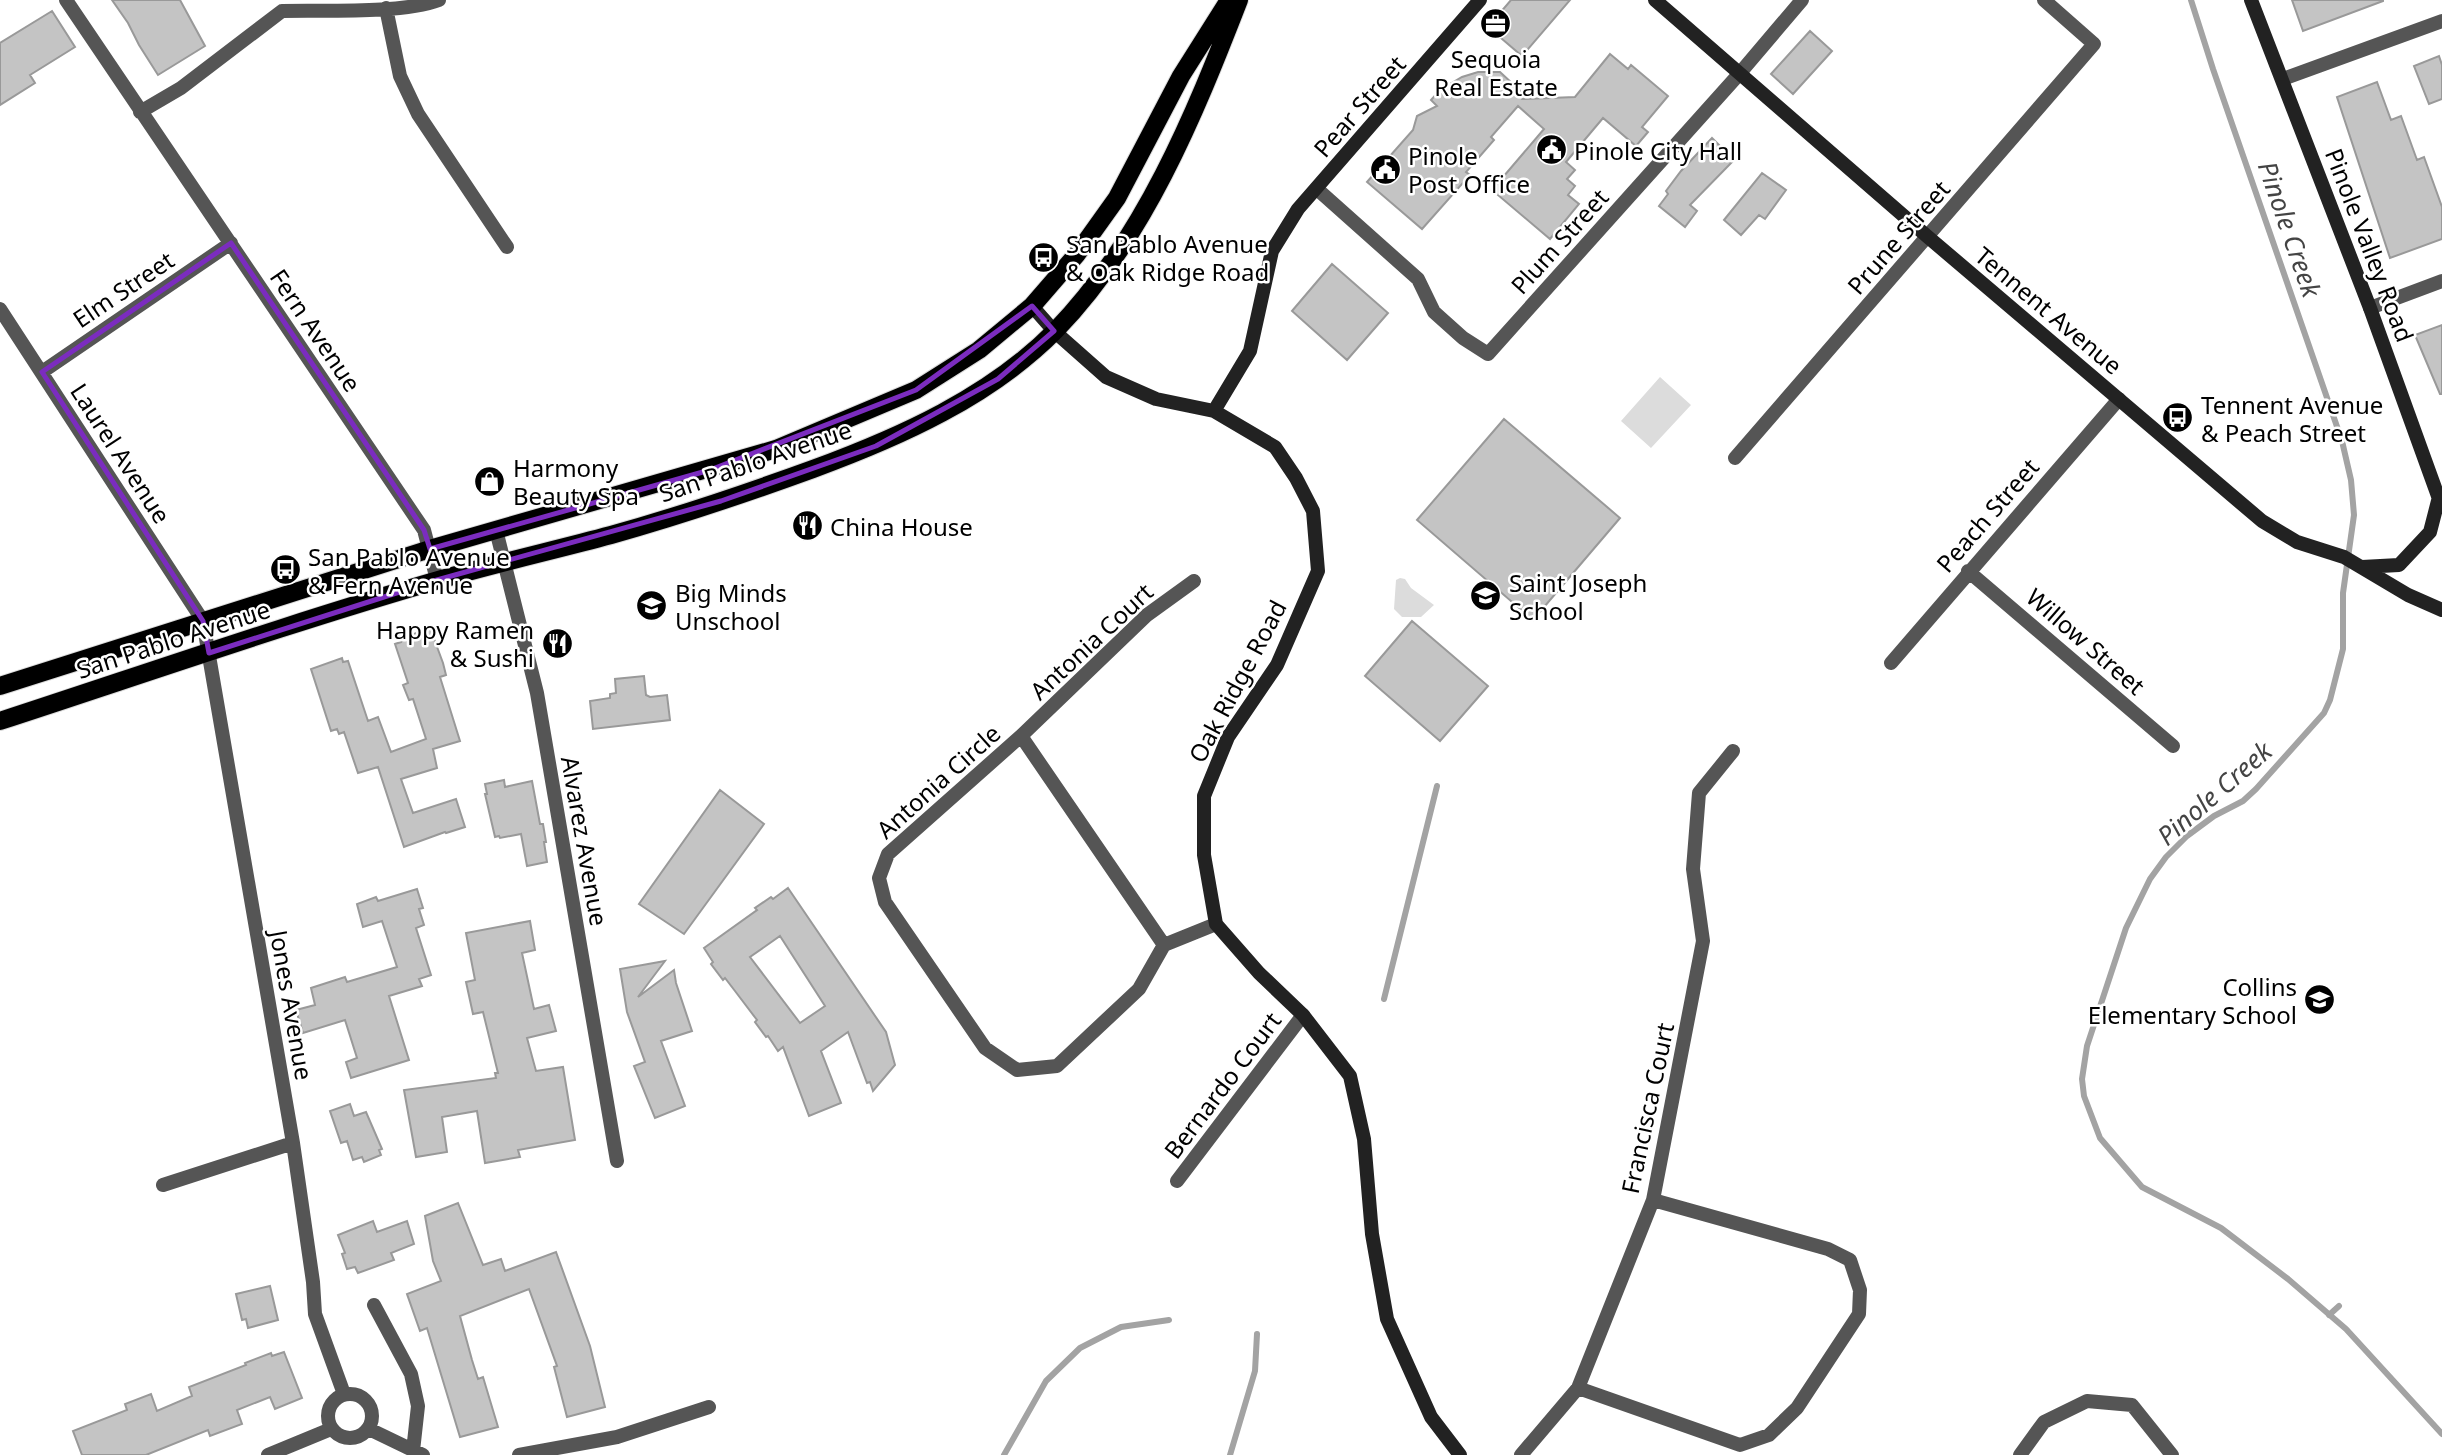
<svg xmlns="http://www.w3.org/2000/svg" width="2442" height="1455" font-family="'Noto Sans',sans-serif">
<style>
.green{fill:#dcdcdc}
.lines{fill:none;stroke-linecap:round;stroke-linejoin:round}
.stream{stroke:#a3a3a3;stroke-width:6}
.building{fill:#c4c4c4;stroke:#999;stroke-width:2;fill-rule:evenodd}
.primary-casing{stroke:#dbdbdb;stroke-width:20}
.street{stroke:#555;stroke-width:14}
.secondary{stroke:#222;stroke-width:14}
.primary{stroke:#000;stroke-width:18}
.marked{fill:none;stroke:#7b2cbf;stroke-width:5;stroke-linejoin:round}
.labels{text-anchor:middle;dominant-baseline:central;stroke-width:5;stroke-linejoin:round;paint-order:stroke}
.poi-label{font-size:24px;fill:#000;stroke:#fff;text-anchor:start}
.street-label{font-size:24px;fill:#000;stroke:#fff}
.water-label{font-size:26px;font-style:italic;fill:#444;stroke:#fff}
</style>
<rect width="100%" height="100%" fill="#fff"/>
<path class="green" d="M1660,377l31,28 -40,43 -30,-27z
M1400,578l5,1 6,9 23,17 -13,12h-19l-8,-8 2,-29z"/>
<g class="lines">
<path class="stream" d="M2191,0l22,69 129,372 9,39 3,35 -11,78v56l-13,51 -6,13 -68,76 -13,12 -29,15 -27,20 -21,21 -16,22 -24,49 -39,118 -5,33 2,17 16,42 42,49 79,41 67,51 58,50 96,105
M1384,999l53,-213
M2329,1315l10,-9
M1004,1455l42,-74 34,-33 41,-21 48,-7
M1230,1455l25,-84 2,-37"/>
</g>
<path class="building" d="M112,0h68l25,46 -47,29 -19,-30 -11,-22z
M1511,0h59l-48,56 -34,-29z
M2292,0h91v1l-80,30z
M52,11l23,36 -45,28 5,8 -35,22v-62z
M1810,31l22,20 -39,43 -22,-20z
M1610,54l18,15 3,-4 37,31 -26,31 6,5 -12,14 -33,-28 -37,44 9,8 -8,9 8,7 -7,9 11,9 -29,35 -58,-49 52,-61 -26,-23 -27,31 3,3 -28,32 4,3 -48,54 -55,-47 46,-52 4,-14 20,-10 -6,-6 9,-10 22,-13 16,-5h22l26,24 -3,3 52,-2z
M2439,56l3,9v34l-13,5 -15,-38z
M2377,82l14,38 10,-4 16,44 7,-3 18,50v32l-52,19 -53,-161z
M1712,138l22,22 -44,45 7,6 -12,16 -26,-21 9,-12 -2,-3 15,-20z
M1762,173l24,17 -21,29 -6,-4 -18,20 -17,-15z
M1332,264l56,49 -41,47 -55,-49z
M2442,325v69h-2l-25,-59z
M1504,419l116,99 -87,102 -116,-100z
M1412,621l76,65 -48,55 -75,-65z
M430,628l13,35 3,12 -6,2 20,64 -27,8 4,19 -36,11 12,34 43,-14 9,28 -19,6 -1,-1 -41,15 -26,-80 -20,6 -14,-41 -5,2 -2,-5 -6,2 -20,-62 31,-11 1,4 5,-1 20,60 10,-4 13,35 35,-13 -13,-40 -4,1 -6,-15 5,-2 -13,-39 6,-2 -1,-3z
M644,676l2,19 4,2 17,-2 3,25 -77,9 -3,-28 20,-3v-4l6,-1 -1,-14z
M504,780l1,7 27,-6 8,43h3l3,18h-2l3,20 -20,4 -6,-32 -21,4 -1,-2 -4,1 -10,-43h2l-2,-10z
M720,790l44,34 -80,110 -45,-30z
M788,888l98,144 9,33 -22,26 -3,-9 -3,1 -19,-51 -27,19 20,52 -32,13 -26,-69 -5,4 -10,-15 -2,1 -11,-15 2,-2 -22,-29 -10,-13 -2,2 -12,-16 2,-2 -9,-14 53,-38 -2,-2 16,-11 2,2zM780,936l45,70 -25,17 -50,-66z
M417,889l6,19 -4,1 5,16 -8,3 15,47 -12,4 3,7 -33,10 20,64 -58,18 -5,-16 11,-4 -12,-38 -42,13 -7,-23 19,-5 -4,-17 34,-11 2,5 50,-15 -15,-46 -19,6 -6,-23 19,-7 2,4z
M530,921l5,29 -13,3 12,56 15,-4 7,26 -29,7 9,33 27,-4 12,73 -57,10 2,7 -35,6 -8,-52 -35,6 5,35 -31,5 -12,-67 92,-12 -1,-5h3l-15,-61 -10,2 -7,-32 9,-2 -9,-47z
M665,961l-27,36 36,-27 2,13 16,48 -31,10 24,65 -30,12 -21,-52 11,-4 -18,-50 -7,-43z
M350,1104l4,12 12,-4 16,37 -3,1 2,5 -17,7 -2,-5 -9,3 -6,-19 -6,2 -11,-32z
M458,1203l25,62 18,-6 4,12 51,-19 34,94 15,61 -38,10 -13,-50 3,-1 -28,-77 -69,27 12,44 6,19 5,-2 15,50 -38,10 -33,-109 -7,3 -13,-37 34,-13 -8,-20 -8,-45z
M373,1221l4,11 30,-11 7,23 -23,9 3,7 -36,13 -3,-6 -8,2 -5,-15 3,-1 -7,-18z
M270,1286l8,34 -30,8 -2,-9 -4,1 -6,-26z
M284,1352l18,46 -27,11 -5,-12 -33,13 5,14 -32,12 -2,-6 -62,25h-64l-9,-24 54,-21 -2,-6 26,-10 6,17 35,-15 -3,-9 57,-22 -1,-2 26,-10 1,3z"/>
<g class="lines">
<defs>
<path id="primary" d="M0,686l430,-137 346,-100 140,-59 63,-40 53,-44 45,-52 40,-56 64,-122 48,-76
M0,721c147,-48 293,-99 442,-142 56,-16 113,-29 169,-44 68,-19 136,-42 202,-66 87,-32 177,-72 243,-139 88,-91 138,-214 183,-330"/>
</defs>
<use href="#primary" class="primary-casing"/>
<path class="street" d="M66,0l358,530 13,50
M386,8l14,68 18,38 89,133
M282,11c42,-1 120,3 157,-11
M2283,79l159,-58
M140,112l41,-24 101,-77
M1317,189l101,90 16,33 29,26 25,16 252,-281 62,-73
M2370,308l72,-27
M0,309l203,312 90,522 20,139 2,32 29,80
M42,372l189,-129
M1735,458l359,-414 -50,-44
M496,530l41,163 80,468
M1968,571l205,175
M1891,663l228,-264
M1021,736l126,-121 47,-34
M1164,945l-143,-209 -133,118 -9,24 6,24 100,146 32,22 40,-4 82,-77 25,-44 52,-21
M1177,1181l126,-166
M163,1185l130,-42
M374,1305l37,69 7,32 -5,45
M1578,1388l162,57 29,-10 28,-27 62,-94 1,-24 -10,-30 -22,-11 -175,-49
M328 1416a22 22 0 1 1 44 0a22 22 0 1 1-44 0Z
M369,1429l54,26
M268,1455l63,-26
M519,1455l98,-18 92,-30
M1521,1455l57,-67 75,-188 50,-259 -10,-72 6,-76 34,-42
M2020,1455l24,-33 43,-21 45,4 40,50"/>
<path class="secondary" d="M1655,0l273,237 334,284 35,21 47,15 64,38 34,15
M2251,0l119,308 72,199
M1032,306l22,25 52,46 50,22 58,12 61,36 21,31 17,33 5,60 -41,94 -49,72 -24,59v59l12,69 43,49 44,42 47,61 14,63 8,95 15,85 44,98 29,38
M1214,411l36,-60 22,-100 26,-42 182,-209
M2362,567l37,-2 31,-33 9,-35"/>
<use href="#primary" class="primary"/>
</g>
<path class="marked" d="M231,243l193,287 6,19 280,-79 206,-80 116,-84 22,25 -56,48 -122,67 -155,55 -284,79 -228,73 -6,-32 -161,-249z"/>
<defs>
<symbol id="office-disc" viewBox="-11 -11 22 22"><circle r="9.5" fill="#000" stroke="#fff"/><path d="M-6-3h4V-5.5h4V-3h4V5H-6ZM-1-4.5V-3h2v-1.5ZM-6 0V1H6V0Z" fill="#fff"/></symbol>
<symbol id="civic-disc" viewBox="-11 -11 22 22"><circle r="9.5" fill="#000" stroke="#fff"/><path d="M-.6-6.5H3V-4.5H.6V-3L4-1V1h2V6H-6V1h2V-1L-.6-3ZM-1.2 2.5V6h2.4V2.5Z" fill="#fff"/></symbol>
<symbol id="bus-disc" viewBox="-11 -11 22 22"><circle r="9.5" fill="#000" stroke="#fff"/><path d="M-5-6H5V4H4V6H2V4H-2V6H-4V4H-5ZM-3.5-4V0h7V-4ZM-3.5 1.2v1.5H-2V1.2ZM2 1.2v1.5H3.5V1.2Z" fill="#fff"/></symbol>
<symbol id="shop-disc" viewBox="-11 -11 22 22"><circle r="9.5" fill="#000" stroke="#fff"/><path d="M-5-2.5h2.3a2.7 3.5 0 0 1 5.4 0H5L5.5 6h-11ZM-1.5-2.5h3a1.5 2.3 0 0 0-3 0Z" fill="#fff"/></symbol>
<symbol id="restaurant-disc" viewBox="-11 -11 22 22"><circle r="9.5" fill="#000" stroke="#fff"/><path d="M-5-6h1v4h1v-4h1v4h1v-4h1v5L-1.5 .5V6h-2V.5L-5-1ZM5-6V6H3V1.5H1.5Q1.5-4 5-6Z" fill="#fff"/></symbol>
<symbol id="school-disc" viewBox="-11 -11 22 22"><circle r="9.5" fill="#000" stroke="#fff"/><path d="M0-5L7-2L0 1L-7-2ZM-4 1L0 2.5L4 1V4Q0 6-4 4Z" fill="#fff"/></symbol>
</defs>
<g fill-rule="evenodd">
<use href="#office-disc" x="1478" y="6" width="35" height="35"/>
<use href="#civic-disc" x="1534" y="132" width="35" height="35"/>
<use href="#civic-disc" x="1368" y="152" width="35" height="35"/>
<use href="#bus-disc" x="1026" y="240" width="35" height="35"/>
<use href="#bus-disc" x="2160" y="400" width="35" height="35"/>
<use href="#shop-disc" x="472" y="464" width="35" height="35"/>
<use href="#restaurant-disc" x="790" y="508" width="35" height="35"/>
<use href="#bus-disc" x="268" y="552" width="35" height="35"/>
<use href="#school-disc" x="1468" y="578" width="35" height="35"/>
<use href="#school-disc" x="634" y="588" width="35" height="35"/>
<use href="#restaurant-disc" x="540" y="626" width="35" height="35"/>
<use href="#school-disc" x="2302" y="982" width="35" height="35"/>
</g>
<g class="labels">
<g class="poi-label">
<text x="1496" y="58" text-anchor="middle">Sequoia<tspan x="1496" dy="28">Real Estate</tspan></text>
<text x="1574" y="150">Pinole City Hall</text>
<text x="1408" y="155">Pinole<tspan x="1408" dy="28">Post Office</tspan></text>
<text x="1066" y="243">San Pablo Avenue<tspan x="1066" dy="28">&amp; Oak Ridge Road</tspan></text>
<text x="2201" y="404">Tennent Avenue<tspan x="2201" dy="28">&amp; Peach Street</tspan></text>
<text x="513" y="467">Harmony<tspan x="513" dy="28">Beauty Spa</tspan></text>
<text x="830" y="526">China House</text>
<text x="308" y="556">San Pablo Avenue<tspan x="308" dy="28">&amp; Fern Avenue</tspan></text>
<text x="1509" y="582">Saint Joseph<tspan x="1509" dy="28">School</tspan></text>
<text x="675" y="592">Big Minds<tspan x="675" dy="28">Unschool</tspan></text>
<text x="534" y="629" text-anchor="end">Happy Ramen<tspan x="534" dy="28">&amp; Sushi</tspan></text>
<text x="2297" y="986" text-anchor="end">Collins<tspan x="2297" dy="28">Elementary School</tspan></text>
</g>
<g class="street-label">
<text transform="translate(1359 106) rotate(-49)">Pear Street</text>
<text transform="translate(1898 237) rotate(-49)">Prune Street</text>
<text transform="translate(1559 241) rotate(-48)">Plum Street</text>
<text transform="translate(2370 245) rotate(69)">Pinole Valley Road</text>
<text transform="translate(123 289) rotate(-34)">Elm Street</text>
<text transform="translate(2049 310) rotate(40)">Tennent Avenue</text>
<text transform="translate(316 330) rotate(56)">Fern Avenue</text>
<text transform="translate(121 453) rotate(57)">Laurel Avenue</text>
<text transform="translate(755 461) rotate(-19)">San Pablo Avenue</text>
<text transform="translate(1987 515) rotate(-49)">Peach Street</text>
<text transform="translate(173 639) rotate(-18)">San Pablo Avenue</text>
<text transform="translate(1091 641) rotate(-43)">Antonia Court</text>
<text transform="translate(2086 641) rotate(41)">Willow Street</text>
<text transform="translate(1237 681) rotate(-62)">Oak Ridge Road</text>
<text transform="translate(938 781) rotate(-42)">Antonia Circle</text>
<text transform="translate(585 841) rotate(80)">Alvarez Avenue</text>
<text transform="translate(292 1005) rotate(80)">Jones Avenue</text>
<text transform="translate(1222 1085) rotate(-53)">Bernardo Court</text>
<text transform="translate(1647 1108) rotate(-78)">Francisca Court</text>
</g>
<g class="water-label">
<text transform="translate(2290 229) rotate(71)">Pinole Creek</text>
<text transform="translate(2214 793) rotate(-41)">Pinole Creek</text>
</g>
</g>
</svg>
